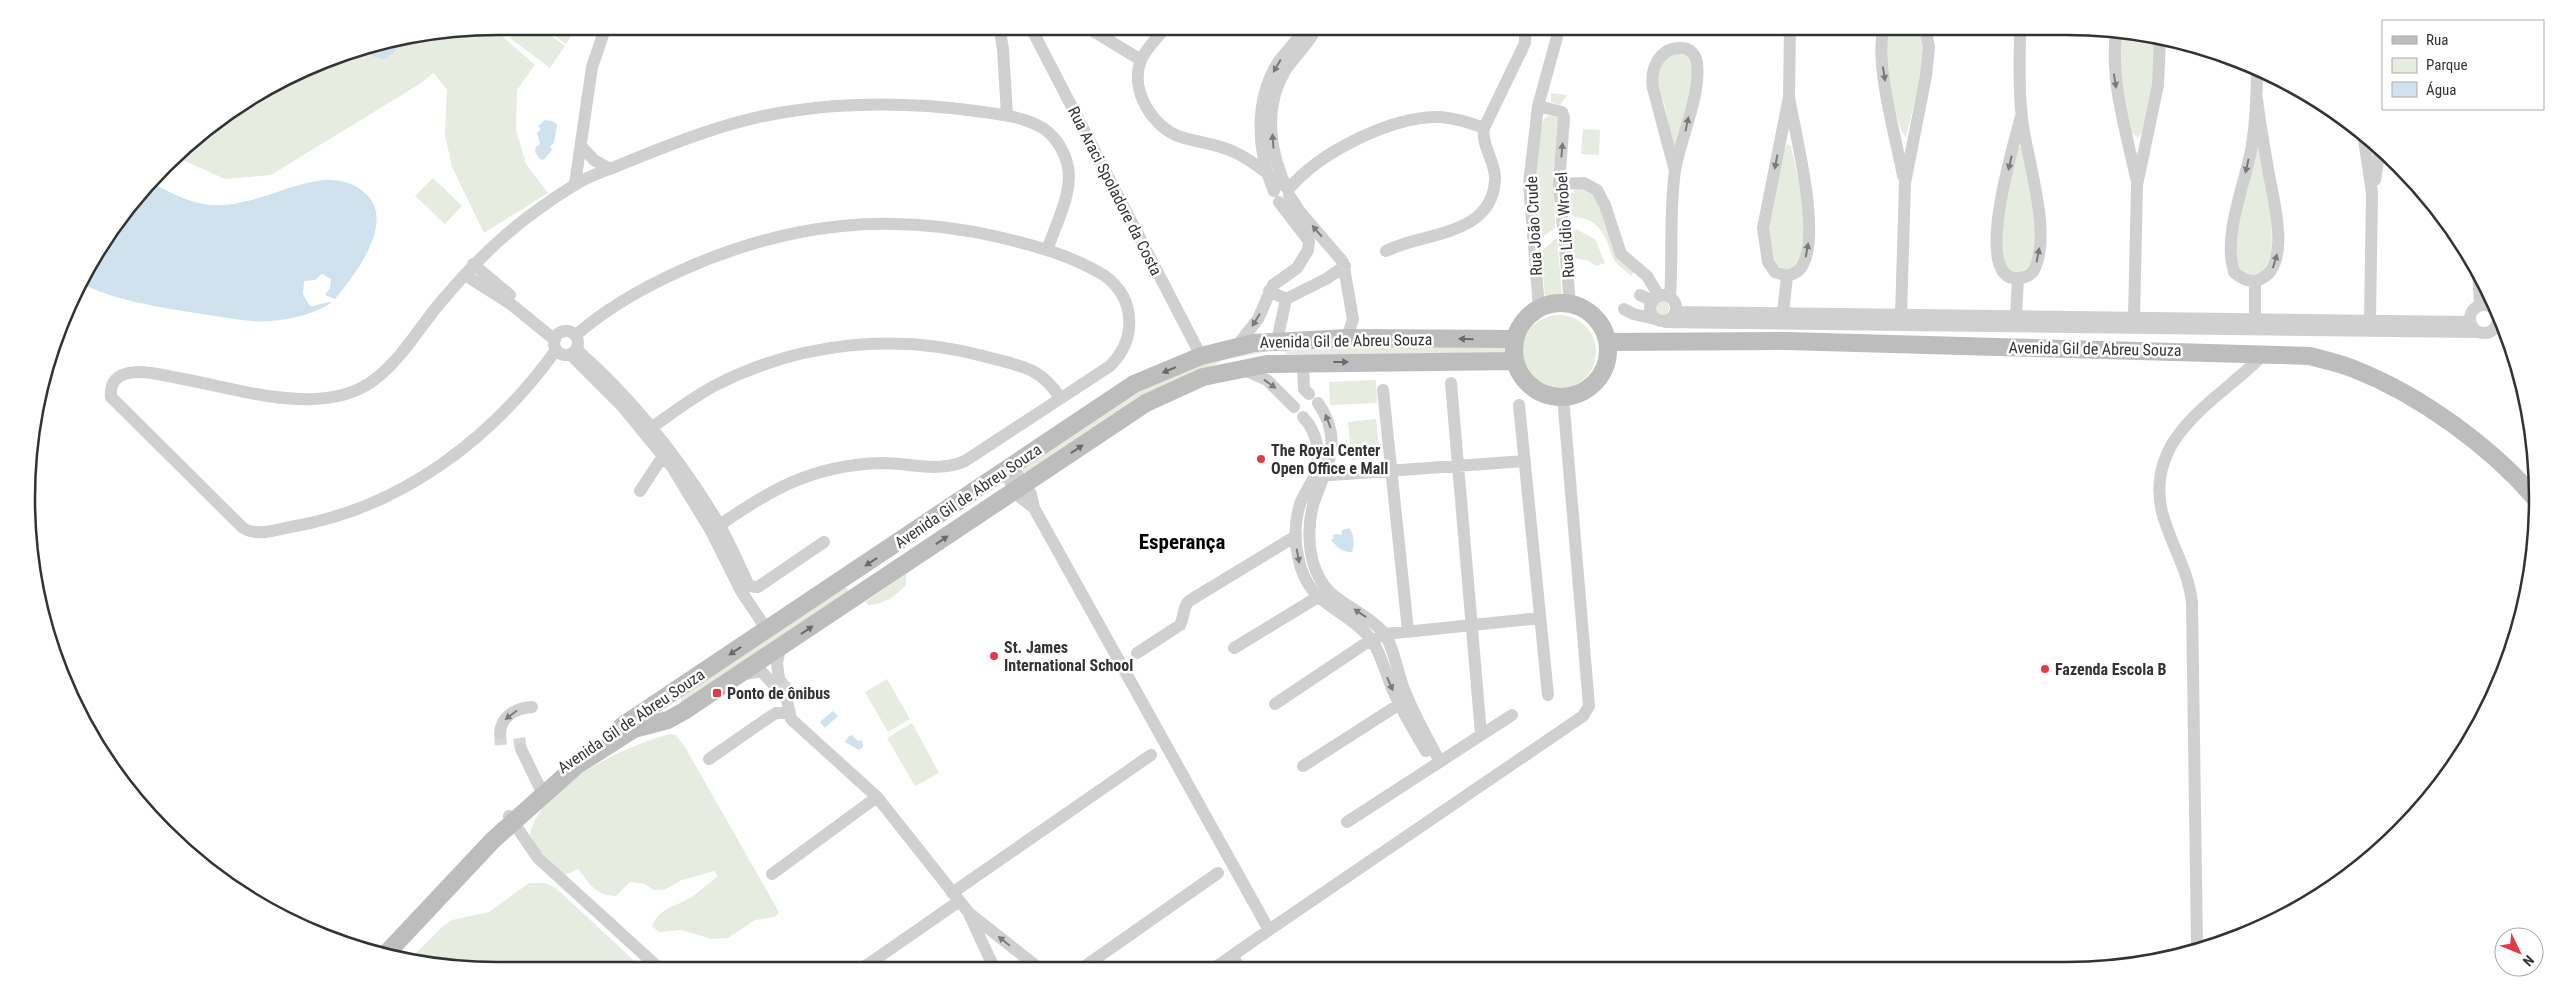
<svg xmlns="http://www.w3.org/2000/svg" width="2564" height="997" font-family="'Roboto Condensed',sans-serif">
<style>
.green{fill:#e6ecdf}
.water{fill:#cfe2ee}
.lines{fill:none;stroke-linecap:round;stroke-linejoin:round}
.river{stroke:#cfe2ee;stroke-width:18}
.street-tunnel{stroke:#d6d6d6;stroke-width:12;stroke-dasharray:12 6;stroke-linecap:butt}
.street{stroke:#d0d0d0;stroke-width:12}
.secondary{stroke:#bdbdbd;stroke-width:18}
.oneway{fill:#7a7a7a}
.oneway2{fill:#6a6a6a}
.poi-dot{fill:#e63946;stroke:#fff;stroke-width:2}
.labels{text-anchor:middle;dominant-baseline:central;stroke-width:5;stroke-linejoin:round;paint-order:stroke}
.street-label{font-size:16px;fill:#333;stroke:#fff}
.poi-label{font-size:16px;font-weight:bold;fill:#333;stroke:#fff;text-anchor:start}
.district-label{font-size:21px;font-weight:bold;fill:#000;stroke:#fff}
.rim{fill:none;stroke:#333;stroke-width:2.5}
</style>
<rect width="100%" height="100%" fill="#fff"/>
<path class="green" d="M519,26h19l27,20 -15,22 -40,-30z
M542,26h36l-12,18z
M1889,26h33l2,37 -18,74c-9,-6 -21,-70 -20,-83 0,-9 2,-19 3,-28z
M492,27l43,38 -18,25 -1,40 10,34 22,29 -64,40 -32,-66 -7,-32 2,-45 -13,-17 -16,12 -147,90 -46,4 -49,-22 11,-14 76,-54 83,-38z
M2121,34l34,4v37l-13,57 -4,6 -6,-5 -13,-55z
M1684,52l9,11 -5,46 -11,36 -4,1 -8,-40 -10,-28 12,-23z
M1551,93l16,2 -7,10 -9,-3z
M1550,115l8,3 1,8 -5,42 1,60 -14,10c-5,-38 -11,-82 3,-119z
M1583,129l17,1 -1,25 -18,-1z
M1788,144l3,2c5,26 30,112 -4,124l-11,-5c-6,-12 -9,-29 -8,-42 1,-14 12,-71 20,-79z
M2258,146l13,62 1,46 -12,23 -19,-5c-15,-31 8,-93 17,-126z
M2018,147h3c6,26 35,119 -5,126l-12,-7 -4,-46z
M433,178l29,28 -17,18 -30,-28z
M1577,188l11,1 9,10 23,62 15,10 -4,5c-6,-6 -16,-12 -19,-20 -4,-12 -6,-21 -16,-31 -17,-15 -27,4 -28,-29z
M1576,229l19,10 10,24 -9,3 -7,-5 -16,-3 -2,-27z
M1555,239h2l5,56 -17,2 -4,-45z
M1653 308a8 8 0 1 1 16 0a8 8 0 1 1-16 0Z
M1522 352a37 37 0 1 1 74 0a37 37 0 1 1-74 0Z
M1284,345l222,2 2,1 -1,5 -10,4 -210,-3 -4,-4z
M1269,351l-46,9 -197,113 -6,-6 125,-80 89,-35z
M1376,380l1,23 -47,2 -1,-23z
M1376,419l4,38 -28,3 -4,-38z
M906,574v11c-9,10 -23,20 -37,20l-4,-3z
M842,588h5l3,5 -166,111 -3,-2v-6z
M887,679l23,40 -22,13 -23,-40z
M912,723l27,50 -24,13 -28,-48z
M669,734l7,1 9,12 94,165 -4,5 -20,3 -27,18 -16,1 -31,-9 -22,2 -7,-6c8,-20 28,-20 44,-32 7,-6 15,-12 22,-18l-4,-5 -32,9 -18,10h-11l-8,-6 -15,-2 -14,14c-21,-1 -26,-12 -38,-27l-13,6 -29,-28 -6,-13c11,-49 95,-88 139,-100z
M529,883h16l11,5 88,82 -145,1 -89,-12 33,-33 9,-6 37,-8z"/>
<path class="water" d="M545,120l8,1 4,4 -3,18 -4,3 2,4 -8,10 -4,-1 -5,-7 1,-5 4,-3 -3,-11 4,-4 -3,-3z
M323,180c15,-1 32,3 43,14 30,28 -11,81 -31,105l-10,-4 5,-7 1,-9 -9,-5 -7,6 -11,1 -1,13 7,12c6,1 12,-4 22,-4 -16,12 -40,17 -61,19 -23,2 -46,-4 -69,-7 -42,-7 -83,-12 -122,-31l9,-20 65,-79c15,8 32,17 50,20 40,7 79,-19 119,-24z
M1349,528c5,6 6,16 3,24 -9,1 -16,-6 -21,-12l3,-2 -2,-2 4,-2 5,1 1,-5z
M833,711l5,5 -13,12 -5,-6z
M852,735l6,6 4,-1 1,7 -4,3 -14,-8 4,-6z"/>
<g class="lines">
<path class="river" d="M373,47l10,3 6,-6"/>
<path class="street-tunnel" d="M779,679l10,12
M500,733l1,13
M519,738l2,11"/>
<path class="street" d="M999,26l4,23 4,66
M1030,26l171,330
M1085,26l56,34
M1166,26c-7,11 -20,22 -25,34 -12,30 12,68 40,77 18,6 38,7 55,16 18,8 34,23 50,34
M1885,26c-13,30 12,115 18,150
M2020,26c0,30 -2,62 2,92 4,40 30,112 13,150 -3,6 -8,9 -15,10 -51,7 -4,-140 1,-162
M2116,33c-6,49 10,97 20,145
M1789,97c6,37 33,138 13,169 -3,6 -9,8 -15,10l-12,-4 -7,-10 -5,-34 26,-131 1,-71
M2257,100c3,23 7,46 11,69 4,26 26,99 -10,111 -8,3 -18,-2 -24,-8 -12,-37 12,-90 18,-127 4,-26 5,-51 5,-77
M1538,106l24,6 2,6 -5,66 11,119
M1484,128l41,-85v-17
M2363,133l9,60 -2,128
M582,147l12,13 16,9
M2375,180l5,-31
M575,184l17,-117 14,-41
M1559,184l25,-1 13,7 8,15 16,49 26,22 12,20
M1286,187c-16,-37 -23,-79 -1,-116 9,-15 26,-28 31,-45
M1288,190c30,-37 103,-74 152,-73 16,1 30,6 44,11 -3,18 12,34 11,52 -3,57 -73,52 -109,71
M1274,191c-17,-39 -20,-89 3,-127 8,-13 22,-23 28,-38
M1289,195l12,18 42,49 10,57 -6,19
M473,264l37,31
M2478,270l2,35
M465,275l47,30 43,35
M2255,281v39
M1269,291l17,8 40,-20 19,-13
M1650 308a13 13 0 1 1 26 0a13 13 0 1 1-26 0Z
M1640,295l13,6
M1670,297c3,-41 -1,-85 5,-126 5,-32 26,-75 22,-108 -1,-8 -7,-15 -15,-15 -23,-1 -32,21 -29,40l22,83
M2470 319a14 14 0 1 1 28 0a14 14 0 1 1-28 0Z
M1539,308l-10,-124 9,-78 22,-80
M1624,309l9,5 22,5
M1676,312l793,10
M1783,313l4,-37
M1901,315l4,-132 21,-107 3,-29 -4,-21
M2016,317l2,-39
M2134,318l3,-133 21,-100 2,-46
M1665,322l811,10
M554 343a12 12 0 1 1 24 0a12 12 0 1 1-24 0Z
M576,335c31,-27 68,-48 106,-65 105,-47 208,-59 321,-32 36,9 70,18 102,38 31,23 32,63 5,90l-145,95c-26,12 -55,2 -83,2 -72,2 -114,28 -171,68
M1277,341l9,-42
M1237,346l21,-27 15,-34 24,-17 11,-18 1,-9 -30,-39
M556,350c-64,89 -156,159 -266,177 -15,3 -36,10 -48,0l-131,-130c-1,-11 3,-20 14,-23 15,-5 37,1 53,4 58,10 145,41 196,2 28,-21 44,-51 66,-77 41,-49 78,-83 133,-117 14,-10 33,-15 49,-22 54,-22 111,-45 170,-53 60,-9 123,-8 184,0 21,3 44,5 63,15 14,7 24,22 28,37 8,26 -11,60 -19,85
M577,350c57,50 103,109 142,174 11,19 20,41 30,62l9,1 66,-45
M574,358l47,47 51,62 39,64 30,60 26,39
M1303,363l1,26 5,5
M1240,368l27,12 27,27
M1451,383l30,351
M1383,390l25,241
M1318,403c26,37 9,62 -4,99 -6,19 -6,42 -1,60 12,43 44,41 70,70 10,11 15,43 21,57 9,24 23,48 35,71
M1519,405l29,290
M1303,417c15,16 19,39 11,60 -4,9 -10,17 -14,27 -5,17 -6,35 -2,52 9,51 46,50 73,83 10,13 16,40 24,56 9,19 20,38 31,56
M645,432c24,-16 47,-35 73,-48 83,-42 180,-52 269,-27 33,9 54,10 73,41
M1012,466l19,28 3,14 235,422 -56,39
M1004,472l16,25 14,11
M1318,476l207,-15
M640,491l23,-35
M1234,648l84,-51
M1137,653l43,-28c5,-9 2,-17 9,-24l107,-65
M745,674l16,-3 12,13
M779,679l-2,-16 3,-15
M783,695l4,5 4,19 86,78 92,116 71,56
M1275,704l88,-59 22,-11 155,-16
M500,733c1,-17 16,-25 32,-26
M521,749l22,45
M709,759l59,-41 8,-5h14
M1303,766l103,-66
M509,816l29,42 123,112
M1347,822l165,-107
M772,874l105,-77
M952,893l199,-138
M970,916l25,54
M1269,930l314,-214 6,-10 -26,-309
M2197,945l-5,-343c-4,-33 -22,-59 -30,-90 -18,-78 59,-113 102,-158
M1233,955l6,14
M1081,969l137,-96
M860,970l98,-68"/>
<path class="secondary" d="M1514 350a47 47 0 1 1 94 0a47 47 0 1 1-94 0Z
M1608,342l178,-1 524,15c14,4 30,7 44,13 66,26 135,76 182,130
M622,726l512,-342 67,-28 53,-13 93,-5 168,1
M384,956l109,-116 83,-74 58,-37 34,-9 16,-9 462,-308 57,-26 64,-13 248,-3"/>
</g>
<defs><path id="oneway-solid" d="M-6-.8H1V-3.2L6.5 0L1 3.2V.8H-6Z" transform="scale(1.25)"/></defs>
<g class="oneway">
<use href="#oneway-solid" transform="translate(1277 66) rotate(120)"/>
<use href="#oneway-solid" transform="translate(1884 74) rotate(81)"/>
<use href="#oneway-solid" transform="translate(2115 81) rotate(81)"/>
<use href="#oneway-solid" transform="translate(1687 124) rotate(-78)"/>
<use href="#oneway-solid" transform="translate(1273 141) rotate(-94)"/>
<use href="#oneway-solid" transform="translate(1562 150) rotate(-85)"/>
<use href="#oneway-solid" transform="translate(1776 162) rotate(101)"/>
<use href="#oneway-solid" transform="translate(2010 163) rotate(103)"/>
<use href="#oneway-solid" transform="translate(2247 166) rotate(103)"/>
<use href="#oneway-solid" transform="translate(1317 231) rotate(-131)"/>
<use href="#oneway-solid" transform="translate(1807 250) rotate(-80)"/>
<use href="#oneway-solid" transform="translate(2038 255) rotate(-79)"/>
<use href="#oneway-solid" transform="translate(2275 261) rotate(-73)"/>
<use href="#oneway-solid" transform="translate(1256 320) rotate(122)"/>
<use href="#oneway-solid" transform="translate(1270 384) rotate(36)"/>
<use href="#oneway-solid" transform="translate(1328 421) rotate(-111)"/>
<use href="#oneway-solid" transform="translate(1298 556) rotate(80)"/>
<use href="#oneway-solid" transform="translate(1360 613) rotate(-146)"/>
<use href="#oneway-solid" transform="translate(1390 684) rotate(67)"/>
<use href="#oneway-solid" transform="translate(511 715) rotate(143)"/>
<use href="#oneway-solid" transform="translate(1004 941) rotate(-141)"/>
</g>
<g class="oneway2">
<use href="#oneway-solid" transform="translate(1466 339) rotate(-179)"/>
<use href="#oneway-solid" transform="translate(1341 362)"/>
<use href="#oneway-solid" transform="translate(1169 370) rotate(157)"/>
<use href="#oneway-solid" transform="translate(1077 449) rotate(-34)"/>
<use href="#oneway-solid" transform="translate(942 540) rotate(-34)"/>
<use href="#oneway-solid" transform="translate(871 562) rotate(146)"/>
<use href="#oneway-solid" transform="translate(807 630) rotate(-34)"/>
<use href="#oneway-solid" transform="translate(735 651) rotate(146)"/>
</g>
<g class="poi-dot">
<circle cx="1261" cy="459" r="5"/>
<circle cx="994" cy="656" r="5"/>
<circle cx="2045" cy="669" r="5"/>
<rect x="712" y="688" width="10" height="10" rx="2.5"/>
</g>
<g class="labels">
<g class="street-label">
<text transform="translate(1115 191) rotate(63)">Rua Araci Spoladore da Costa</text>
<text transform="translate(1565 225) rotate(-94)">Rua Lídio Wrobel</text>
<text transform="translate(1534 226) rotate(-93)">Rua João Crude</text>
<text transform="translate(1346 341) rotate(-1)">Avenida Gil de Abreu Souza</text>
<text transform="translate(2095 349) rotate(1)">Avenida Gil de Abreu Souza</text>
<text transform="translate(968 496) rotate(-34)">Avenida Gil de Abreu Souza</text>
<text transform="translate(631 721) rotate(-34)">Avenida Gil de Abreu Souza</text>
</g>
<g class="poi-label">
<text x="1271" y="450">The Royal Center<tspan x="1271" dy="18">Open Office e Mall</tspan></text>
<text x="1004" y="647">St. James<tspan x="1004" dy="18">International School</tspan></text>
<text x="2055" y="669">Fazenda Escola B</text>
<text x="727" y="693">Ponto de ônibus</text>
</g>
<g class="district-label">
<text x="1182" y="542">Esperança</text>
</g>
</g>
<path d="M0 0H2564V997H0ZM498 35H2066A463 463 0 0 1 2529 498V499A463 463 0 0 1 2066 962H498A463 463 0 0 1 35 499V498A463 463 0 0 1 498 35Z" fill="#fff" fill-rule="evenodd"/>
<path class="rim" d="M498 35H2066A463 463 0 0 1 2529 498V499A463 463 0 0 1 2066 962H498A463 463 0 0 1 35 499V498A463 463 0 0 1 498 35Z"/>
<rect x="2382" y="20" width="162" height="90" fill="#ffffff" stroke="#adadad"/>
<rect x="2392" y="36" width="25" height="8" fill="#bdbdbd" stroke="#adadad"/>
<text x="2426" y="45" font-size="15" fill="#333333">Rua</text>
<rect x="2392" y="58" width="25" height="15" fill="#e6ecdf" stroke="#adadad"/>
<text x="2426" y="70" font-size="15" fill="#333333">Parque</text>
<rect x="2392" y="82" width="25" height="15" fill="#cfe2ee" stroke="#adadad"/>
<text x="2426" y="95" font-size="15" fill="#333333">Água</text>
<g transform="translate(2519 952) rotate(133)"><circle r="24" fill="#ffffff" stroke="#adadad"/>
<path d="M0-4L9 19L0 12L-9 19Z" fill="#e63946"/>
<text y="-8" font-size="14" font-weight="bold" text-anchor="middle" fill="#333333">N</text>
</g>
</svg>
